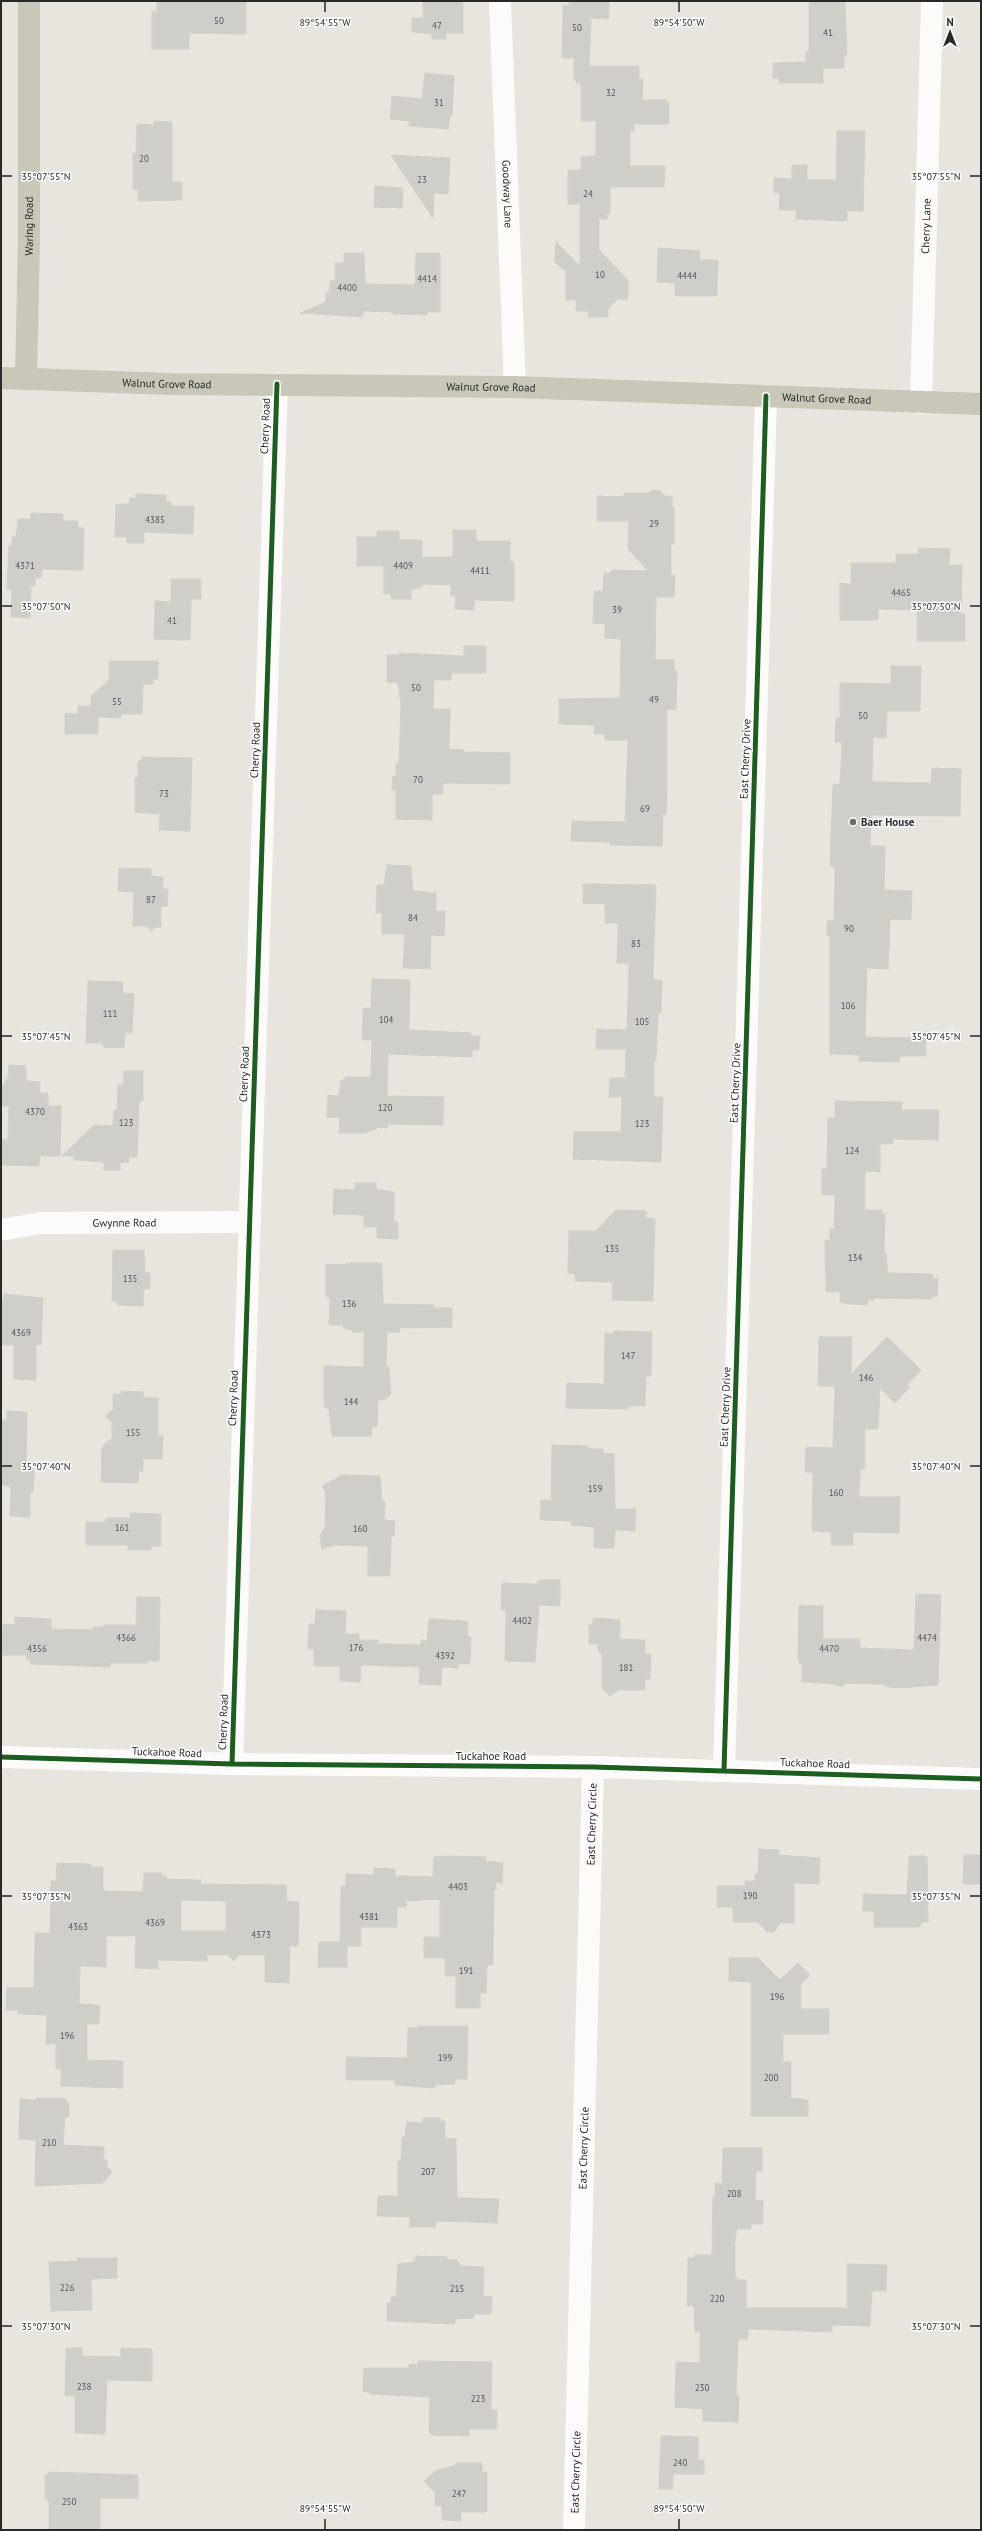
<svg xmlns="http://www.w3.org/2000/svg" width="982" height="2531" font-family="'PT Sans',sans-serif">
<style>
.building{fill:#d0cec9;stroke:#d3d0ca;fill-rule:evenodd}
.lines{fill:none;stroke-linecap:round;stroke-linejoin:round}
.minor{stroke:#fcfbfa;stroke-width:22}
.major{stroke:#c9c7b8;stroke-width:22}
.cycleway-casing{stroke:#fff;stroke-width:8}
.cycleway{stroke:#1b5e20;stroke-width:5}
.ticks{fill:none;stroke:#292929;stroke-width:1.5}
.poi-dot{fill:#6c6b68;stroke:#fff;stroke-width:1.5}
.labels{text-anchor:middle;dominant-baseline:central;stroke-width:3;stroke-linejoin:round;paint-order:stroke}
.number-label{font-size:9px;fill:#545352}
.street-label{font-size:11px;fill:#292929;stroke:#fff}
.poi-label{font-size:11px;font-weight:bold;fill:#292929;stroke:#fff;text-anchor:start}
.ticks-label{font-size:10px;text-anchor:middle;fill:#292929;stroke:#fff;stroke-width:3;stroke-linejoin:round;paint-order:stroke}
</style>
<rect width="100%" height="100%" fill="#e8e5de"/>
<path class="building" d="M157,1h89v33l-57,-1v16h-37v-37h5z
M423,1h40v32h-17v6h-14v-5l-20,-2v-14h11z
M569,1h40v18l-18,-1 -2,48h50v13h4l-1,21h25v3h2v21h-35v7h-4v35h35l-1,21h-54v27h-3v5h-8v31l29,30v19h-10l-10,9v9h-20l1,-6h-13v-11h-10v-31h-4l-7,-7 1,-20 24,24v-62h-12v-34h13v-13l15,-2v-34h-15v-38h-5v-4h-2v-21h-12l1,-53h6z
M809,1h36l2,54h-3v13h-21v15h-44v-5h-6v-15l33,-1v-10h3z
M425,73l29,3 -2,40h-2l-2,13 -39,-3v-5l-19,-2 2,-23 30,3z
M154,121l18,1v60h10v18l-44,1v-12h-5v-36l3,1 1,-30 17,1z
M837,131h28l-2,80h-16v10l-51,-2 1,-9h-18l1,-17h-6v-15l18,1v-14h15v15h29z
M391,155l59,3 -2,36 -14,-1 -1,25z
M375,186l28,2 -1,20 -28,-1z
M658,248l42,3 -1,9h19l-1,36h-42v-13l-18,-1z
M344,253h20l1,31 50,1 1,-32h24v59h-13v3l-34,-1v-2l-30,-1v6l-63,-4 26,-11v-9h3l1,-12h5v-18h9z
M652,490h7l6,6h7v12h2v36h-3v31h4l-1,22h-18l-1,63h19v11h3l-1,39 -9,-1v82l-1,23h-3l-1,32 -52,-1v-3l-39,-1 1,-20 53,1 3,-82h-23v-6h-11l1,-9 -36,-1v-25l61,-1 1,-59 -16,-1v-14l-12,-1 1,-32h9l1,-18h7v-3l37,1 -20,-22 1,-28h-32v-25l27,1v-4h25z
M136,494l30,1v6l5,1v4h23l-1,28 -49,-2v11h-17v-6h-12l1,-33h13l1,-6h6z
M31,513l32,1v7h15v6l6,1 -1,42 -41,-1 -1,9h-6v8h-4l-1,32 -19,-1 1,-28h-5l2,-44h3v-8h4l2,-18h13z
M453,530h23v11h34v21h4v39l-40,-1v10l-19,-1 1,-13h-5v-11l-29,-1v3l-11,3v9h-20v-5h-7v-28h-27v-29h20v-6h22v9h23v17h31z
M919,548l31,1 -1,16h13l-1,49h4v27h-48v-31l-39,-1v11h-38v-37l11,1v-21h45v-9h22z
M171,579h30v20h-10l-1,41 -36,-1 1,-38 16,1z
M464,646h22v27h-35v7h-17l-1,29h17l-1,40 15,1v2l46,1v31l-67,-1v11h-11v26l-36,-1v-29h-4l1,-14h3v-13h3l2,-58 -3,-22 -11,-1v-27h12v-2l65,3z
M109,661h49v18h-5v5h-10l-1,30h-21v4l-23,-1v17h-33v-21l13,1v-8h13v-10l18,-16z
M891,666h30l-1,45h-33l-1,27 -13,-1 -1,45 59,1 1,-15 29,1 -1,47 -89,-1 -1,31h15l-1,44 28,1 -1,29 -21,-1 -2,50 -21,-1 -2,69 61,1v18h-26l-1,6 -40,-1v-6l-29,-1v-119h-3v-14h7l1,-54 -5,-1 3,-82h7l2,-42h-7l1,-24h4v-35l51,1z
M143,757l49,1 -2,73 -31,-1 1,-16 -25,-2v-34l3,-1v-14z
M387,865l24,1 2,25 23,2v18h9l-1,25 -13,-1 -1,34 -27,-1 2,-34h-23v-21h-6l1,-28h7z
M119,868l32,1v7l12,1v12h5l-1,18 -6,-1v21h-5l-5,4 -4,-5h-14l1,-34 -16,-1z
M583,884l73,1 -3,95h9l-1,33h-3l-2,47h-2v37h9l-2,65 -88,-3 1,-27h47l1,-35h-13l1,-19h15l1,-29h-30l1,-20 30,1 2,-67h-12l1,-40h-13v-19l-22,-1z
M372,979l38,1 -1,50 62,3v3h9l-1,14h-7v7l-84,-3 -1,42 57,1 -1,28 -55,-1v4l-8,-1 -14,6h-27l1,-15 -13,-1 1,-22 11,1 2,-16h4v-3h26l1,-37h-10l1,-32h8z
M88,981l35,1 -1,11 12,1 -2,39h-7l-1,15 -21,-1v-4h-17z
M9,1065l17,1v15l14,1v11h8v13h13l-1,50h-20l-1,10 -38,-1v-26l7,1 1,-34h-8v-21h4v-6h3z
M124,1071h19v30h-4l-2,56h-8v6l-9,-1v8h-16v-8l-30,-2v-4h-12l32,-31 19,1 1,-16h3l1,-22v-3h5z
M835,1101l67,1 -1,8h38l-1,30 -45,-1v5h-13v28l-15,-1v39h17v4h3l-1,39h2l2,20 45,1 -1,4h6l-1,18h-5v3l-58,-1v2h-6v5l-19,-1 -9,-2v-10h-14l-1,-52h5v-11h4l1,-34h-13v-26h5l1,-51h7z
M355,1183h21v6l18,3v30h4v17l-21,-1v-11h-13v-12l-31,-1 1,-25 21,1z
M616,1210l30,1v7l9,1 -2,82 -41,-1 1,-18 -38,-1v-7l-7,-1 1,-42h27z
M113,1250h31l1,23h5v16h-6l-1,17 -26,-1v-4h-5z
M346,1263h36l1,41 51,1 -1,3h19v19l-52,1v4h-13l-1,35h3l2,27 -7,6h-6l-1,27h-5l-1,9h-39l-3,-26 -5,-4v-40l40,1v-35h-12v-2l-9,-2v-3h-14l1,-26 -4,-2v-33l20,1z
M4,1294l39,4 -2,47h-5v35l-22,-1v-34h-13v-46h3z
M614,1331l38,1 -1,44h-5l-1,30h-17v3l-62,-1 1,-25 37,1 1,-51 9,1z
M819,1337h33l-1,37 36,-37 34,33 -14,15 3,2 -15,16 -15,-15 -2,41h-13v40h-5l-1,28h41l-1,36 -46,-1v13h-22v-13l-19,-1 1,-58 -8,-1 1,-25 27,1 2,-62h-17z
M122,1391l22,1 -1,5 15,1v38h5l-1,23h-19v12h-4l-1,12 -37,-1 1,-35 10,-9v-16l-7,-6 8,-6v-16h9z
M7,1411l20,1 -1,50h7l1,16 -1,14h-3v25l-20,-1 1,-30 -9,-1 -1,-3v-62h6z
M552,1445l36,1v3h15v4l11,1 1,55h21l-1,22 -20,-1 -1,18h-20v-21l-23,-2v-4l-31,-1 1,-20h10z
M342,1475l38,1 2,25h3l-1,19 11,1 -1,15h-3l-1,40h-22v-30l-33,-1 -13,4 -2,-13 5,-9 1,-34 -4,-7z
M130,1513l31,1v32h-10v4h-23v-5h-42v-23h20v-4h24z
M538,1580h22v26l-21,-1 -4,57 -30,-1 1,-51h-5l1,-27 36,1z
M916,1594l25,1 -3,90 -41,3 -12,-2v-2l-39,-1 -4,4 -9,-3 -31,-2v-16l-4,-6 1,-55 24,1v33h37v9l54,2z
M137,1597h23l-1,64h-11l-1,2h-37v4l-79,-3v-4h-5l1,-5h-25l1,-31 12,1v-8l36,2v10l42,1v-3h11v-2h32z
M316,1610l30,1 -1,23h14v6h19v4l43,1v-5l6,1 2,-22 39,2 -1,15 4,1 -1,27h-12v4l-16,-1 -1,18 -22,-1 1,-17 -59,-2 -1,17 -20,-1v-15h-26v-17h-6l1,-25h6z
M593,1618l27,2v19l25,1v14h6l-1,25h-5v11h-27l-8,6 -8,-8v-34l-4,-3v-7h-9v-19h4z
M759,1849l20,1v5l41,3 -1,26 -25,-1v40h-14l-6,9h-7l-9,-10h-25v-15h-16v-21h28v-5h10v-7h3z
M964,1855h17v29h-18z
M445,1856l41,1v4l17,2 -1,20 -6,-1v8h-2l-1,75h-6l-1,28h-6v15h-24v-32h-11v-18h-21v-21h16v-38l-34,2v6h-9v20h-36v19h-14v21h-29l1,-25h21l1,-56h5v-12l28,1v-7l21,1v7l38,1 1,-20z
M909,1856h18l1,66h-6l-3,5h-45v-16h-11v-17l44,1z
M57,1863l34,1v3h12v24l40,1 1,-19h18v3h4v3l35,1v4l85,1 1,16 12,1 -1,44h-8l-1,37 -24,-1v-27h-27l-4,6 -6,-6h-21v6l-49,-1v9l-23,-1 1,-32h-30v31l-26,-1 -1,38 21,1 -1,19h-12v36l36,1v27l-62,-2v-17h-5v-25h-10l1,-29 -29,-1v-4h-12l1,-22h27l1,-55h15l1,-52h5zM181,1900l45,1v30h-45z
M729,1958h29l22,22 18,-17 12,12 -9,9v25h28v25h-46v28h8v36l17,2v16h-57v-134l-22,-1z
M418,2026h50l-1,53h-12v5l-20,1v3l-40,-3v-5h-49v-23l61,1 1,-30h10z
M36,2098h29l4,7v12h-4l-2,28 41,2v13h3v6l5,6 -9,11 -68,3 1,-46 -17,-1 1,-40 16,1z
M423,2118h17v3h5v17l11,1 1,59 42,1 -2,24 -61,-2v6h-26v-10l-33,-1 1,-20h20v-35h3l1,-24h3l2,-15 16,1z
M723,2148h39v23h-6l-1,29 8,1v23h-12v5h-14l-2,13v35h2v3h9v28h101v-44l40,1 -1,26h-14l-2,35 -38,-1v7l-84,-3v10h-10l-2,57h3l-1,26 -35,-1v-12l-28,-2 1,-45 24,1v-31h-5l-1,-26h-7l1,-48h6v-3h18l1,-59h2v-13l7,1z
M416,2256l31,1v3h10l4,6 23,1 -1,29h9l-1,18h-17l-1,4 -18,1v5l-68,-3v-18h4v-6h5l2,-33 17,-2z
M77,2258h40v20l-26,1 1,31 -41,1 -2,-49 29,-1z
M66,2348h16v8l39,1v-9l31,1v32l-45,-1 -2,54 -30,-1v-37h-10z
M418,2361l74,1 -1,48h6v19h-28v7l-37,-1 -3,-3 1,-35 -60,-3v-2h-7l1,-24h45v-4l9,1z
M661,2436l37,1v23h6v14h-31v15h-14z
M456,2463h26v9h5v40h-26v9l-19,-1v-14h-7v-13l-11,-12 13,-11 18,-4z
M49,2472l89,3v23h-38v32h-51v-27l-2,-4h-2v-24h4z"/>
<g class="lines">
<g class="minor">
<path id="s1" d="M500,1l15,386"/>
<path id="s2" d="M921,403l11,-402"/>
<path id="s3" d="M1,1230l40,-7 208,-1"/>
<path d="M1,1757l231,7 361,3 388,12"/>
<path d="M232,1764l45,-1380"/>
<path d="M724,1770l42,-1374"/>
<path id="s4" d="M574,2530l19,-763"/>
</g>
<g class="major">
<path id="s5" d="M1,378l170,6 344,3 466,17"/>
<path id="s6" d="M26,378l3,-139v-238"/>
</g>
<defs>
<path id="cycleway" d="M1,1757l231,7 361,3 388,12
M232,1764l45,-1380
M724,1770l42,-1374"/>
</defs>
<use href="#cycleway" class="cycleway-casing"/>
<use href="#cycleway" class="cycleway"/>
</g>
<path class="ticks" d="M325,2v10M679,2v10M2,176h10M970,176h10M2,606h10M970,606h10M2,1036h10M970,1036h10M2,1466h10M970,1466h10M2,1896h10M970,1896h10M2,2326h10M970,2326h10M325,2519v10M679,2519v10"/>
<circle class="poi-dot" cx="853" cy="822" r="4"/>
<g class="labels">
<g class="number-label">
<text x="219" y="20">50</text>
<text x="437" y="25">47</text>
<text x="577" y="27">50</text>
<text x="828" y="32">41</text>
<text x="611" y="92">32</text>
<text x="439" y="102">31</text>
<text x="144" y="158">20</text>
<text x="422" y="179">23</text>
<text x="588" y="193">24</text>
<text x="600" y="274">10</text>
<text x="687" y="275">4444</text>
<text x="427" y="278">4414</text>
<text x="347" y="287">4400</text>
<text x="155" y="519">4385</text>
<text x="654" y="523">29</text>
<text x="25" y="565">4371</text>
<text x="403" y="565">4409</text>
<text x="480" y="570">4411</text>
<text x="901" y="592">4465</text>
<text x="617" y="609">39</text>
<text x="172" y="620">41</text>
<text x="416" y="687">50</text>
<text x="654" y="699">49</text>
<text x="117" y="701">55</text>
<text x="863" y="715">50</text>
<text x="418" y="779">70</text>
<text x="164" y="793">73</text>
<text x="645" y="808">69</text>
<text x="151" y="899">87</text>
<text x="413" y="917">84</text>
<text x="849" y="928">90</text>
<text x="636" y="943">83</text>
<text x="848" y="1005">106</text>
<text x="110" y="1013">111</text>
<text x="386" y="1019">104</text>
<text x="642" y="1021">105</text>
<text x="385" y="1107">120</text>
<text x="35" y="1111">4370</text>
<text x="126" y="1122">123</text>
<text x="642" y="1123">123</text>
<text x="852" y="1150">124</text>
<text x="612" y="1248">135</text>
<text x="855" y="1257">134</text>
<text x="130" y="1278">135</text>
<text x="349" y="1303">136</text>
<text x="21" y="1332">4369</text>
<text x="628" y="1355">147</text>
<text x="866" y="1377">146</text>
<text x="351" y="1401">144</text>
<text x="133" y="1432">155</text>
<text x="595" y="1488">159</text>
<text x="836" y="1492">160</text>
<text x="122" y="1527">161</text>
<text x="360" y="1528">160</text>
<text x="522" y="1620">4402</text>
<text x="126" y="1637">4366</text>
<text x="927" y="1637">4474</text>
<text x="356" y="1647">176</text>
<text x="37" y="1648">4356</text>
<text x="829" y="1648">4470</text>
<text x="445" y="1655">4392</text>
<text x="626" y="1667">181</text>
<text x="458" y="1886">4403</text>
<text x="750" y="1895">190</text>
<text x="369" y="1916">4381</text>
<text x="155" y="1922">4369</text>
<text x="78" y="1926">4363</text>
<text x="261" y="1934">4373</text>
<text x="466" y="1970">191</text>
<text x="777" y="1996">196</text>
<text x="67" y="2035">196</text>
<text x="445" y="2057">199</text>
<text x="771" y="2077">200</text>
<text x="49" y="2142">210</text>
<text x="428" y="2171">207</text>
<text x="734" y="2193">208</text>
<text x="67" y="2287">226</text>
<text x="457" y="2288">215</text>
<text x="717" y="2298">220</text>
<text x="84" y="2386">238</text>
<text x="702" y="2387">230</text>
<text x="478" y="2398">223</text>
<text x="680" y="2462">240</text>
<text x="459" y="2493">247</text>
<text x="69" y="2501">250</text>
</g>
<g class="street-label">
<text stroke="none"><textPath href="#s1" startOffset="193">Goodway Lane</textPath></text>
<text stroke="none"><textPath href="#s6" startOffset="152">Waring Road</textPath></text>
<text stroke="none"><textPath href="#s2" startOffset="177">Cherry Lane</textPath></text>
<text stroke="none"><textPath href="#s5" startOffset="166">Walnut Grove Road</textPath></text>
<text stroke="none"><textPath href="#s5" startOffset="490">Walnut Grove Road</textPath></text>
<text stroke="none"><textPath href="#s5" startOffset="826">Walnut Grove Road</textPath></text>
<text transform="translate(265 426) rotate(-88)">Cherry Road</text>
<text transform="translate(255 750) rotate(-88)">Cherry Road</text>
<text transform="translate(745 759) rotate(-88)">East Cherry Drive</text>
<text transform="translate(244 1074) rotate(-88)">Cherry Road</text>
<text transform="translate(735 1083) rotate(-88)">East Cherry Drive</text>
<text stroke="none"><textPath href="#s3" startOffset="124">Gwynne Road</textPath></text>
<text transform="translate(233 1398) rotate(-88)">Cherry Road</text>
<text transform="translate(725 1407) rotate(-88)">East Cherry Drive</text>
<text transform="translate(223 1722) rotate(-88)">Cherry Road</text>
<text transform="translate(167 1752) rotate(2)">Tuckahoe Road</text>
<text x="491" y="1756">Tuckahoe Road</text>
<text transform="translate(815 1763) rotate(2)">Tuckahoe Road</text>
<text stroke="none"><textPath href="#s4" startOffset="706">East Cherry Circle</textPath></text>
<text stroke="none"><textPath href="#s4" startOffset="382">East Cherry Circle</textPath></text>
<text stroke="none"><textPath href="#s4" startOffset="58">East Cherry Circle</textPath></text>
</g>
<g class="poi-label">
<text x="861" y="822">Baer House</text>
</g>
</g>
<g class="ticks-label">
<text x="325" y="26">89°54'55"W</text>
<text x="679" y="26">89°54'50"W</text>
<text x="46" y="180">35°07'55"N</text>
<text x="936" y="180">35°07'55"N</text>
<text x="46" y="610">35°07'50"N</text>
<text x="936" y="610">35°07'50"N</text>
<text x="46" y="1040">35°07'45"N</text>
<text x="936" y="1040">35°07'45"N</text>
<text x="46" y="1470">35°07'40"N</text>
<text x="936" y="1470">35°07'40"N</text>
<text x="46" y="1900">35°07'35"N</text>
<text x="936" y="1900">35°07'35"N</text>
<text x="46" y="2330">35°07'30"N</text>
<text x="936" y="2330">35°07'30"N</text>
<text x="325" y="2512">89°54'55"W</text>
<text x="679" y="2512">89°54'50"W</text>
</g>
<rect width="982" height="2531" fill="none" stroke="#292929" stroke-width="4"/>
<g transform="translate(950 32)" stroke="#ffffff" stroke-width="3" paint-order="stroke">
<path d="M0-3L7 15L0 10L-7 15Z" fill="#292929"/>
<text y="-6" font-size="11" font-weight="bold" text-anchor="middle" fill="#292929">N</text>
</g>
</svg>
